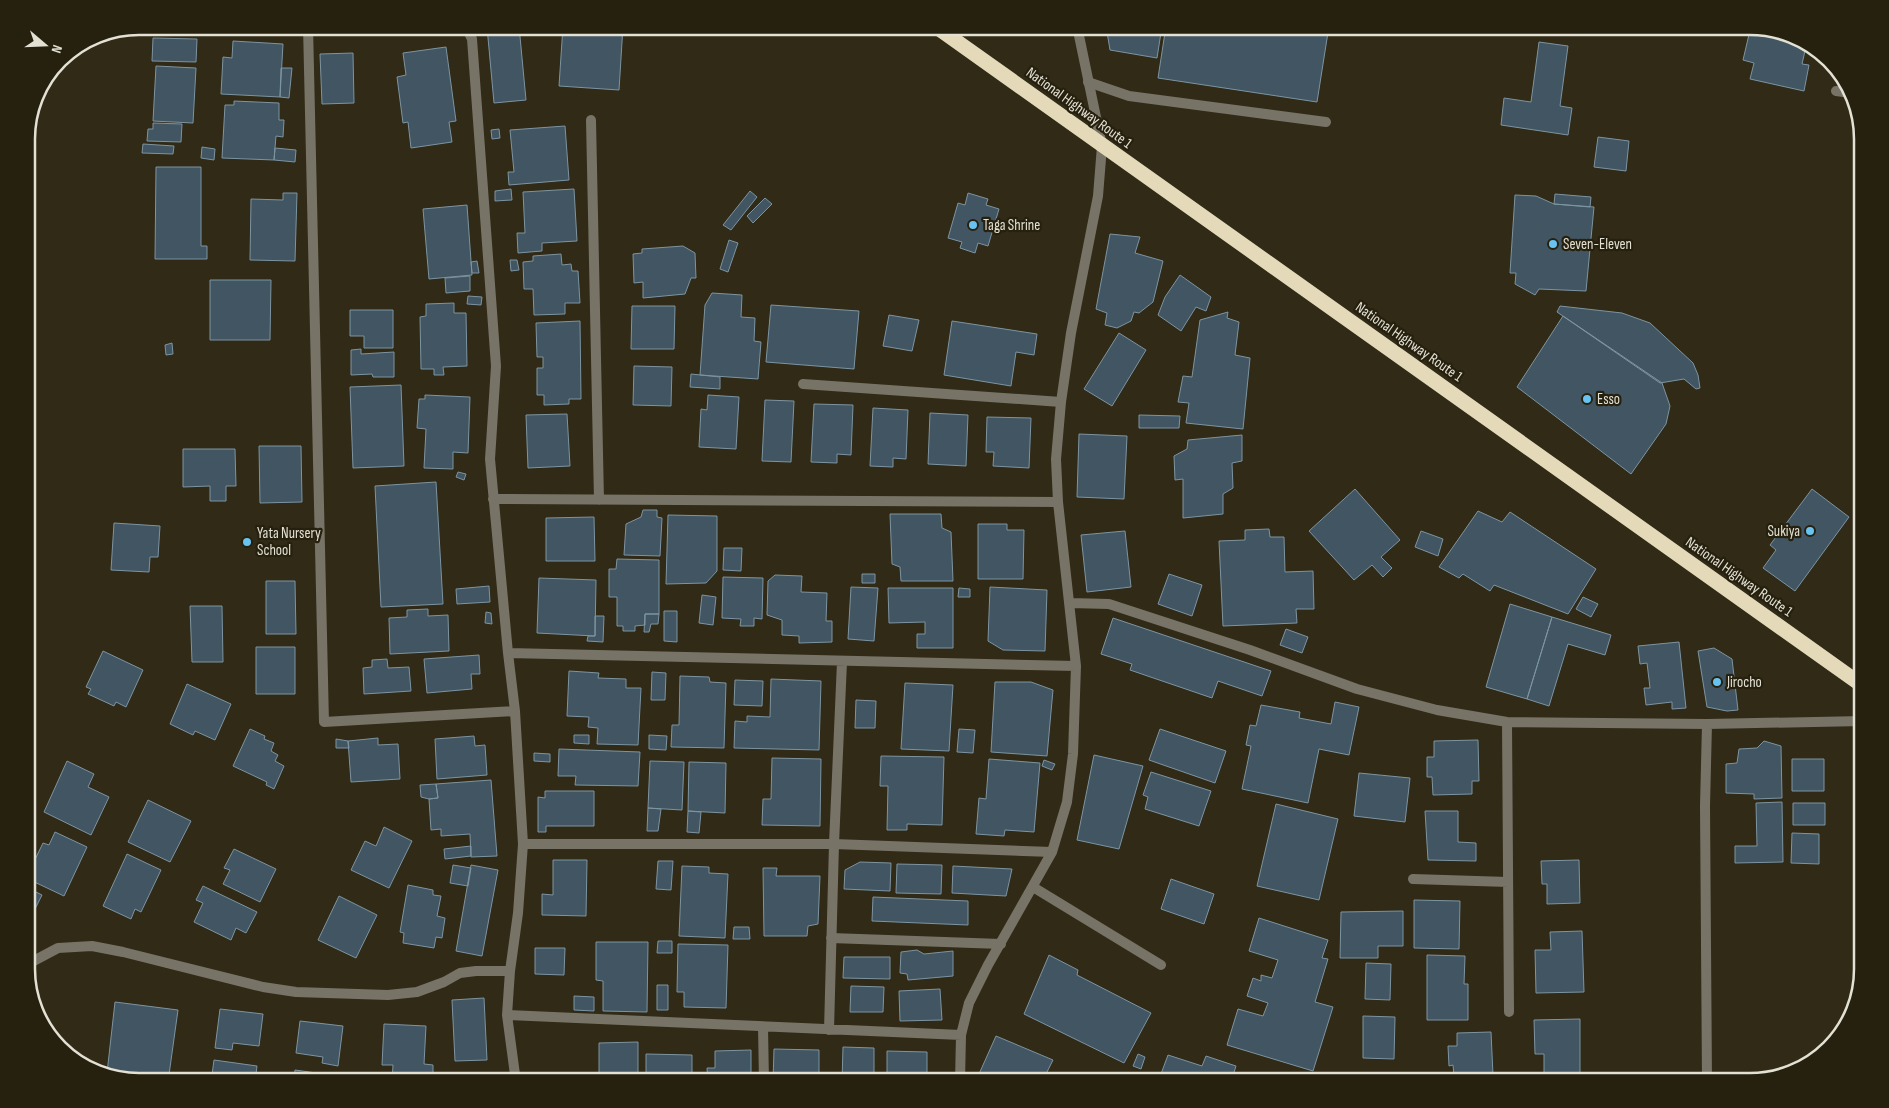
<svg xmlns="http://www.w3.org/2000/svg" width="1889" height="1108" font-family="'Sofia Sans Condensed',sans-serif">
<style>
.building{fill:#415662;stroke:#7d94a1}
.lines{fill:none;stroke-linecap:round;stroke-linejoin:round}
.lane{stroke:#777366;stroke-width:10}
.street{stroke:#777366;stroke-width:10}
.highway{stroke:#e4d9b9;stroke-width:15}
.poi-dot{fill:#69c3f1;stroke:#26200e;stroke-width:2}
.labels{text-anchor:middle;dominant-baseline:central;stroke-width:4.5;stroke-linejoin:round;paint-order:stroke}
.street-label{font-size:15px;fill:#e3e0d4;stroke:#26200e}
.poi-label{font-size:15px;fill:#e3e0d4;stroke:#26200e;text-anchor:start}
.rim{fill:none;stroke:#e3e0d4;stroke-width:2.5}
</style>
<rect width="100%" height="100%" fill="#302a17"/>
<path class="building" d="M519,26l7,74 -32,3 -7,-76z
M563,26h60l-4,64 -60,-4z
M1106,26h56l-5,32 -47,-8z
M1166,26h163l-12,76 -159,-24z
M1751,26l56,16 -5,22 7,1 -5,26 -54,-12 4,-16 -11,-3z
M153,38l44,1 -1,23 -44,-1z
M233,41l50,3 -3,53 -59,-3 2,-37 9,1z
M1539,42l29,4 -8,60 12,2 -4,27 -67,-10 3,-27 27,4z
M446,47l10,74 -7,1 3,20 -41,6 -3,-26 -5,1 -6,-46 9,-2 -3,-22z
M353,53l1,50 -32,1 -2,-50z
M156,66l40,2 -3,55 -40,-2z
M281,68h11l-3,30 -9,-1z
M234,101l45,2v17h5l-1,17 -7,-1 -2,24 -52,-2 3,-53h9z
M153,123l29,1 -1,18 -34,-1 1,-12h5z
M565,126l4,54 -60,5 -1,-13h6l-4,-42z
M499,129l1,9 -8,1 -1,-9z
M1598,137l31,4 -3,30 -32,-4z
M143,144l31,2 -1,8 -31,-1z
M202,147l13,2 -1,11 -13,-2z
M275,148l21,2 -1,12 -21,-2z
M156,167h45v79h6v13h-52z
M511,189l1,11 -17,1v-10z
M574,189l3,52 -35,2v8l-24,2 -1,-20h8l-2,-41z
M750,191l7,6 -26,33 -8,-5z
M283,193h14l-2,68 -45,-1 1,-61 32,1z
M968,193l20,6 -2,6 13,4 -11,37 -10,-3 -3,10 -15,-5 2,-6 -14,-4 10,-35 7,2z
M1555,194l36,3 -1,10 -36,-3z
M1515,195l21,1 18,8 40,3 -8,84 -47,-2 -4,6 -20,-11 1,-11h-6z
M765,198l7,6 -19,19 -6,-7z
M467,205l5,70 -43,4 -6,-70z
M1110,234l30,3 -5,16 28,8 -10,41 -14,11 -5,-1 -3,9 -14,7 -12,-3 2,-12 -11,-4z
M729,240l9,3 -10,29 -8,-3z
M683,246l12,7 1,25h-5l-6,16 -42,4v-16l-9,1 -1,-29 9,-1v-4z
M561,254l1,11 9,-1 1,7h6l2,32h-15v11l-31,1 -1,-26h-9l-1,-27 10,-1v-5z
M510,260h7l2,10 -8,1z
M477,261l2,12h-7l-1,-11z
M1180,275l31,22 -5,14 -10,-4 -15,24 -23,-16 7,-18z
M470,276v15l-24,2 -1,-15z
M210,280h61l-1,60h-60z
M712,293l30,2 -1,22 14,1 -1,23 7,1 -3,37 -58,-4 5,-70z
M468,296l14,1 -1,8 -14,-1z
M454,303v10h12l1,53 -24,1 1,8h-10v-6h-13l-1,-52 6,-1v-12z
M771,305l88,6 -5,58 -88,-7z
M632,306h43l-1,43h-43z
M1560,306l62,7 28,10 43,40 5,12 2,13 -4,1 -12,-10 -24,4 -103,-71z
M350,310h43v38h-29v-12h-14z
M1228,312l-1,6 12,4 -4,33 15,3 -7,71 -57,-6 3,-20 -11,-1 5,-26 9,1 8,-57z
M889,315l30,5 -7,31 -29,-5z
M1563,316l99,67 8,23 -4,18 -35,50 -114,-87z
M580,321l1,78h-12v5l-25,1v-10h-7v-27h6v-11h-6l-1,-34z
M952,321l85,13 -3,21 -18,-3 -5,34 -67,-11z
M1119,333l27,17 -34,56 -28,-17z
M172,343l1,11 -7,1 -1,-10z
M361,349v5l33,-2v25h-21l-1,-3 -21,1v-25z
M634,366l38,1 -1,39 -38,-1z
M691,374l29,3v12l-30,-2z
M401,385l3,81 -51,2 -3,-81z
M425,395l45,2 -2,56 -15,-1v17l-29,-1 2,-39 -9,-1 2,-29h6z
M708,395l31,2 -3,52 -37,-2 2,-38 6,1z
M765,400l29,1 -3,61 -29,-1z
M814,404l39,1 -2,50 -14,-1v9l-26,-1z
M873,408l35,2 -2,49 -13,-1v9l-23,-1z
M930,413l38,2 -2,51 -38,-2z
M567,414l3,52 -42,2 -2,-53z
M1139,415l41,1 -1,12h-40z
M987,417l44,1 -2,50 -36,-2 1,-14h-8z
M1079,434l48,2 -3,63 -47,-2z
M1242,435v26l-10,2 1,25 -10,6v20l-40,4v-39l-8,1 -1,-24 13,-7 1,-9z
M259,446h42l1,56 -42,1z
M183,449h52l1,37h-10v15h-16v-15l-27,1z
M458,472l8,2 -2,6 -8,-3z
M436,482l7,122 -62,3 -6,-121z
M1355,489l45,51 -19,17 11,11 -9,9 -11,-12 -18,15 -45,-49z
M1812,489l37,28 -54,74 -32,-23 13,-18 -6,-5z
M643,510h14v7l5,1 -2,38 -36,-1 2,-31 15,-7z
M1478,511l24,11 8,-10 86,57 -28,45 -74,-29 -4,6 -27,-17 -4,4 -20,-11z
M890,514h51l1,14 9,4 2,49h-52l-1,-14 -8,-3z
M668,515l49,1v55l-11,12 -40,1z
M594,517l1,44h-49v-43z
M114,523l46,3 -2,31h-8l-1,15 -38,-2z
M978,524h29v6h17l-1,49h-45z
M1269,529l1,8h14l1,35 28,-1 1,38h-18l1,14 -74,3 -4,-85 26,-1v-10z
M1125,531l6,56 -44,5 -6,-57z
M1421,531l22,8 -5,17 -23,-9z
M724,548h18l-1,23 -18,-1z
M617,559l42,1v54h-14v11l-10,1v5h-12v-5h-6v-29h-8v-28h7z
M862,574h13v9h-13z
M1169,574l33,11 -10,31 -34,-12z
M775,575l27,1 -1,16 26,1 -1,28h6v21l-33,1v-7l-17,-1v-15l-15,-5 1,-34z
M723,577l40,1 -1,41 -8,-1v8h-14l1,-7 -19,-1z
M539,578l57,2 -1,56 -58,-3z
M266,581h29l1,53h-30z
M489,586l1,16 -33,2 -1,-15z
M851,587l27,1 -4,53 -26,-2z
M990,587l57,3 -2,61 -42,-1 -15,-9z
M888,588h65v60h-36v-14h8v-12l-36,1z
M959,588l11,1v8h-12z
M702,595l14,2 -3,28 -14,-2z
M1583,597l15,7 -7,13 -15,-8z
M1510,604l42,13 -25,82 -41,-12z
M190,606h32l1,56h-31z
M428,609v7l20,-1 1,36 -59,3 -1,-36 18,-1v-7z
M664,611h13v31l-13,-1z
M486,612l5,1 1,11 -7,-1z
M645,614h14l-1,10h-7l-2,8h-5z
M595,616h9l-1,26 -16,-1 1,-5h7z
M1552,617l59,18 -6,20 -37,-11 -19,62 -22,-7z
M1113,618l158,53 -9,25 -44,-15 -6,17 -82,-28 2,-6 -31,-10z
M1286,629l22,8 -6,16 -22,-8z
M1679,642l7,66 -14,1v-7l-26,3 -2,-17h6l-3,-25 -7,1 -2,-18z
M256,647h39v47h-39z
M1714,648l18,11 6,51 -11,1 -20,-4 -9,-56z
M103,651l40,19 -17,37 -10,-5 -2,4 -26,-12 3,-5 -5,-2z
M479,655l1,19h-9l1,15 -45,4 -3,-34z
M387,659l1,9 21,-1 2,24 -47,3 -1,-26 9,-1v-7z
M569,671l30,2 -1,5 28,1v9h15l-3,57 -41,-1 1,-16 -10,-1 1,-10 -22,-1z
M652,672l14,1 -1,27h-14z
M680,676l29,1 1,5 16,1 -2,65 -53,-1 1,-22h7z
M771,679l50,2 -2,69 -85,-2 1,-27 12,1v-6l23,1z
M735,680l28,1 -1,25 -28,-1z
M995,682h36l22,8 -6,66 -56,-4z
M905,683l48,2 -4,66 -48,-2z
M187,684l44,20 -16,36 -20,-9 -2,4 -23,-11z
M856,700l20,1 -1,27h-20z
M1335,702l24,5 -10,48 -30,-6 -11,54 -66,-14 9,-43 -5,-1 4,-20 6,1 5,-21 39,7 -1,6 32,6z
M250,729l15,7 -1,3 10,4 -3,8 7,4 -3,6 9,5 -10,23 -8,-4 1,-3 -34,-16z
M959,729l16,1 -2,23 -16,-1z
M1160,729l66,22 -11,32 -66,-23z
M574,735h15v9l-15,-1z
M649,735l18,1 -1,14 -17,-1z
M474,736l1,10 10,-1 2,30 -50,4 -2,-40z
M378,738v7l20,-1 2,35 -49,3 -3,-41z
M336,739l12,2 1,7h-13z
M1478,740l1,41h-7v13l-39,1 -1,-18h-5v-20h7v-16z
M1764,741l17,5 1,52 -28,1v-5l-28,-1v-29l11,-1 2,-14 18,-1z
M559,749l81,3 -2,34 -63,-1 1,-9h-18z
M534,753l16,1v8l-16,-1z
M1094,755l49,11 -24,83 -42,-9z
M881,756l63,1 -2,68 -35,-1v6h-20l1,-44h-8z
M772,758l49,1 -1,67 -58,-1 1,-26h8z
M989,759l51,4 -6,69 -29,-2 -1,6 -28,-2 3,-36 7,1z
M1792,759h32v32h-32z
M1044,760l11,4 -3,6 -10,-4z
M67,761l27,13 -6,13 21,10 -18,38 -47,-23z
M650,761l34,1 -2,48 -34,-2z
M689,762l37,1 -1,50 -37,-2z
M1151,772l60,19 -12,35 -54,-17 3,-12 -5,-2z
M1359,773l51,5 -5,44 -51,-6z
M491,780l6,76 -26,1 -1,-23 -29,2v-7l-10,1 -2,-31 9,-1 -2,-14z
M436,784l2,14 -9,1 -8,-2 -1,-12z
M545,791h49v35h-48v6h-8v-35l7,1z
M148,800l43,21 -21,41 -42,-20z
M1782,802l1,60 -48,1v-17h22l-1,-43z
M1793,803h32v22h-32z
M1276,804l62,15 -19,81 -62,-14z
M648,808l13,1 -3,22h-11z
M688,811l13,1 -2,21 -12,-1z
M1425,811h33v31l18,1v18l-48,-1z
M384,827l28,14 -23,47 -38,-18 14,-29 11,5z
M55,832l32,15 -23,49 -38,-18 17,-35 6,2z
M1792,833l27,1v30l-28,-1z
M471,846v10l-26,3 -1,-10z
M234,849l42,20 -16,33 -37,-18 7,-14 -6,-2z
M127,854l34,16 -20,42 -6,-3 -4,10 -28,-13z
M553,860h34l-1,56 -44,-1v-21l11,1z
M1579,860l1,43 -33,1v-20h-5l-1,-23z
M658,861h15l-2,29 -15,-1z
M860,862l31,1 -1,28 -46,-2 1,-19z
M897,864l45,1 -1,29 -45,-1z
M453,865l18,3 -3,18 -18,-3z
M471,865l27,5 -16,86 -26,-5z
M682,866l27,1v6l19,1 -3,64 -46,-2z
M953,866l59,3 -6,27 -54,-3z
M763,868h14l-1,8h44l-2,48 -10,2 -1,10h-43z
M1171,879l43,15 -10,30 -43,-15z
M408,885l25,5v5l8,1 -4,20 8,2 -3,20 -6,-1 -2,11 -31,-5 1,-10 -4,-1z
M203,886l54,26 -11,21 -10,-5 -5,12 -37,-18 9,-19 -7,-3z
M26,887l16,8 -16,32z
M339,896l38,19 -21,43 -38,-18z
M873,897l95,4v24l-96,-4z
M1414,900l46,1 -1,48 -45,-1z
M1403,911v35h-25v12h-38l1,-46z
M1259,918l69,22 -6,18 6,1 -13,43 18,5 -20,64 -86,-26 11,-36 25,7 5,-13 -21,-7 6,-18 8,3v-6l11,3 6,-18 -29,-9z
M734,927h15l1,12h-17z
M1582,931l2,61 -48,1 -1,-43h16l-1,-18z
M658,941h14v12h-15z
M596,942h52l-1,70 -44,-1v-30l-7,-1z
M678,944l50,1 -2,63 -42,-1v-15h-7z
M535,948h30l-1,27 -29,-1z
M917,950l7,4 29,-3v25l-45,4 -1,-6 -7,-1 1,-21z
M1049,955l29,15 -1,5 74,38 -27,50 -100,-49z
M1427,955l38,1 -1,28h4v36h-41z
M844,957h46v22l-47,-1z
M1366,963l25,1 -1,36 -25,-1z
M657,985h11v25h-11z
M851,986l33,1 -1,25h-33z
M940,989l2,31 -42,1 -1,-30z
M574,996l20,1v14l-20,-1z
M484,998l3,62 -32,1 -3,-61z
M115,1002l63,8 -10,72h-29l-32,-9z
M220,1009l43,5 -4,32 -26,-3 -1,7 -17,-2z
M1363,1016l32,1 -1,42 -31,-1z
M1580,1019v60l-36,1v-26h-9l-1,-34z
M300,1021l43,5 -5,40 -16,-3 1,-6 -27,-4z
M384,1024l42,2 -2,38 9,1v17h-41l1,-17h-11z
M1491,1032l2,43 -39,1 -1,-11 -4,1 -1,-20h9v-13z
M996,1036l57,24 -11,22h-62l-1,-8z
M638,1042v38l-39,1v-38z
M843,1047l31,1v34h-32z
M774,1049l45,1v32h-46z
M751,1050v32h-43l-1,-14h8v-17z
M887,1051l40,1v30h-40z
M646,1054l46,1v27l-46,-1z
M1138,1054l7,3 -4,12 -8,-3z
M1168,1055l34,11 4,-10 30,10 -5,16h-73z
M214,1060l43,6 -2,16h-44z
M295,1070l43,6 -1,6h-43z
M481,1073l2,9h-22l-1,-4z"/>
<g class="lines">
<path class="lane" d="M1088,82l41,14 197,26"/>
<path class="street" d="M308,26l16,696 191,-11
M463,26l4,3 5,10 24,327 -6,93 18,194
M1836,91l15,2
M591,120l8,380
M803,384l258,18
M493,499l565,3
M1070,603l39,1 141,46 107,39 80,21 70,12 200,2 156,-3
M1507,722l2,290
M1707,724l-2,82 2,276
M523,844h311l218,8
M1413,879l95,3
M1033,887l128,78
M831,938l170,6
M26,965l32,-17 34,-2 31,6 140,35 33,5 92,3 29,-3 27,-10 16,-9 16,-2h34
M507,1015l454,20
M763,1027l1,55
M829,1030l5,-186 8,-182
M516,1082l-9,-67 3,-44 8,-58 5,-69 -8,-133 -7,-58 568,13
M960,1082l1,-47 8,-32 19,-38 64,-113 15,-50 6,-48 3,-88 -18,-164 -2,-43 5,-57 10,-69 27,-137 4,-50 -25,-120"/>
<path class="highway" d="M935,26l928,660"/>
</g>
<g class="poi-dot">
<circle cx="973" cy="225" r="5"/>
<circle cx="1553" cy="244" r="5"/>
<circle cx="1587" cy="399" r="5"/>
<circle cx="1810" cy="531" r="5"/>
<circle cx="247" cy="542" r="5"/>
<circle cx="1717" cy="682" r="5"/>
</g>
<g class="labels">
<g class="street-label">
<text transform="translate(1079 108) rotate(36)">National Highway Route 1</text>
<text transform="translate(1409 342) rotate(35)">National Highway Route 1</text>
<text transform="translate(1739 577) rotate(35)">National Highway Route 1</text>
</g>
<g class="poi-label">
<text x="983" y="225">Taga Shrine</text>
<text x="1563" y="244">Seven-Eleven</text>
<text x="1597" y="399">Esso</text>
<text x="1800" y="531" text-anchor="end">Sukiya</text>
<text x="257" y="533">Yata Nursery<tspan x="257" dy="17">School</tspan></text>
<text x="1727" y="682">Jirocho</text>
</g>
</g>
<path d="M0 0H1889V1108H0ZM139 35H1750A104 104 0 0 1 1854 139V969A104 104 0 0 1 1750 1073H139A104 104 0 0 1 35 969V139A104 104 0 0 1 139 35Z" fill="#26200e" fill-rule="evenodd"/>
<path class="rim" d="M139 35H1750A104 104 0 0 1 1854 139V969A104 104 0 0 1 1750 1073H139A104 104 0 0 1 35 969V139A104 104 0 0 1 139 35Z"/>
<g transform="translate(45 45) rotate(109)" stroke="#26200e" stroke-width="4" paint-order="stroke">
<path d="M0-4L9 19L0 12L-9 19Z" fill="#e3e0d4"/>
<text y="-8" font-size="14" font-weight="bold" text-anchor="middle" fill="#e3e0d4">N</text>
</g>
</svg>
